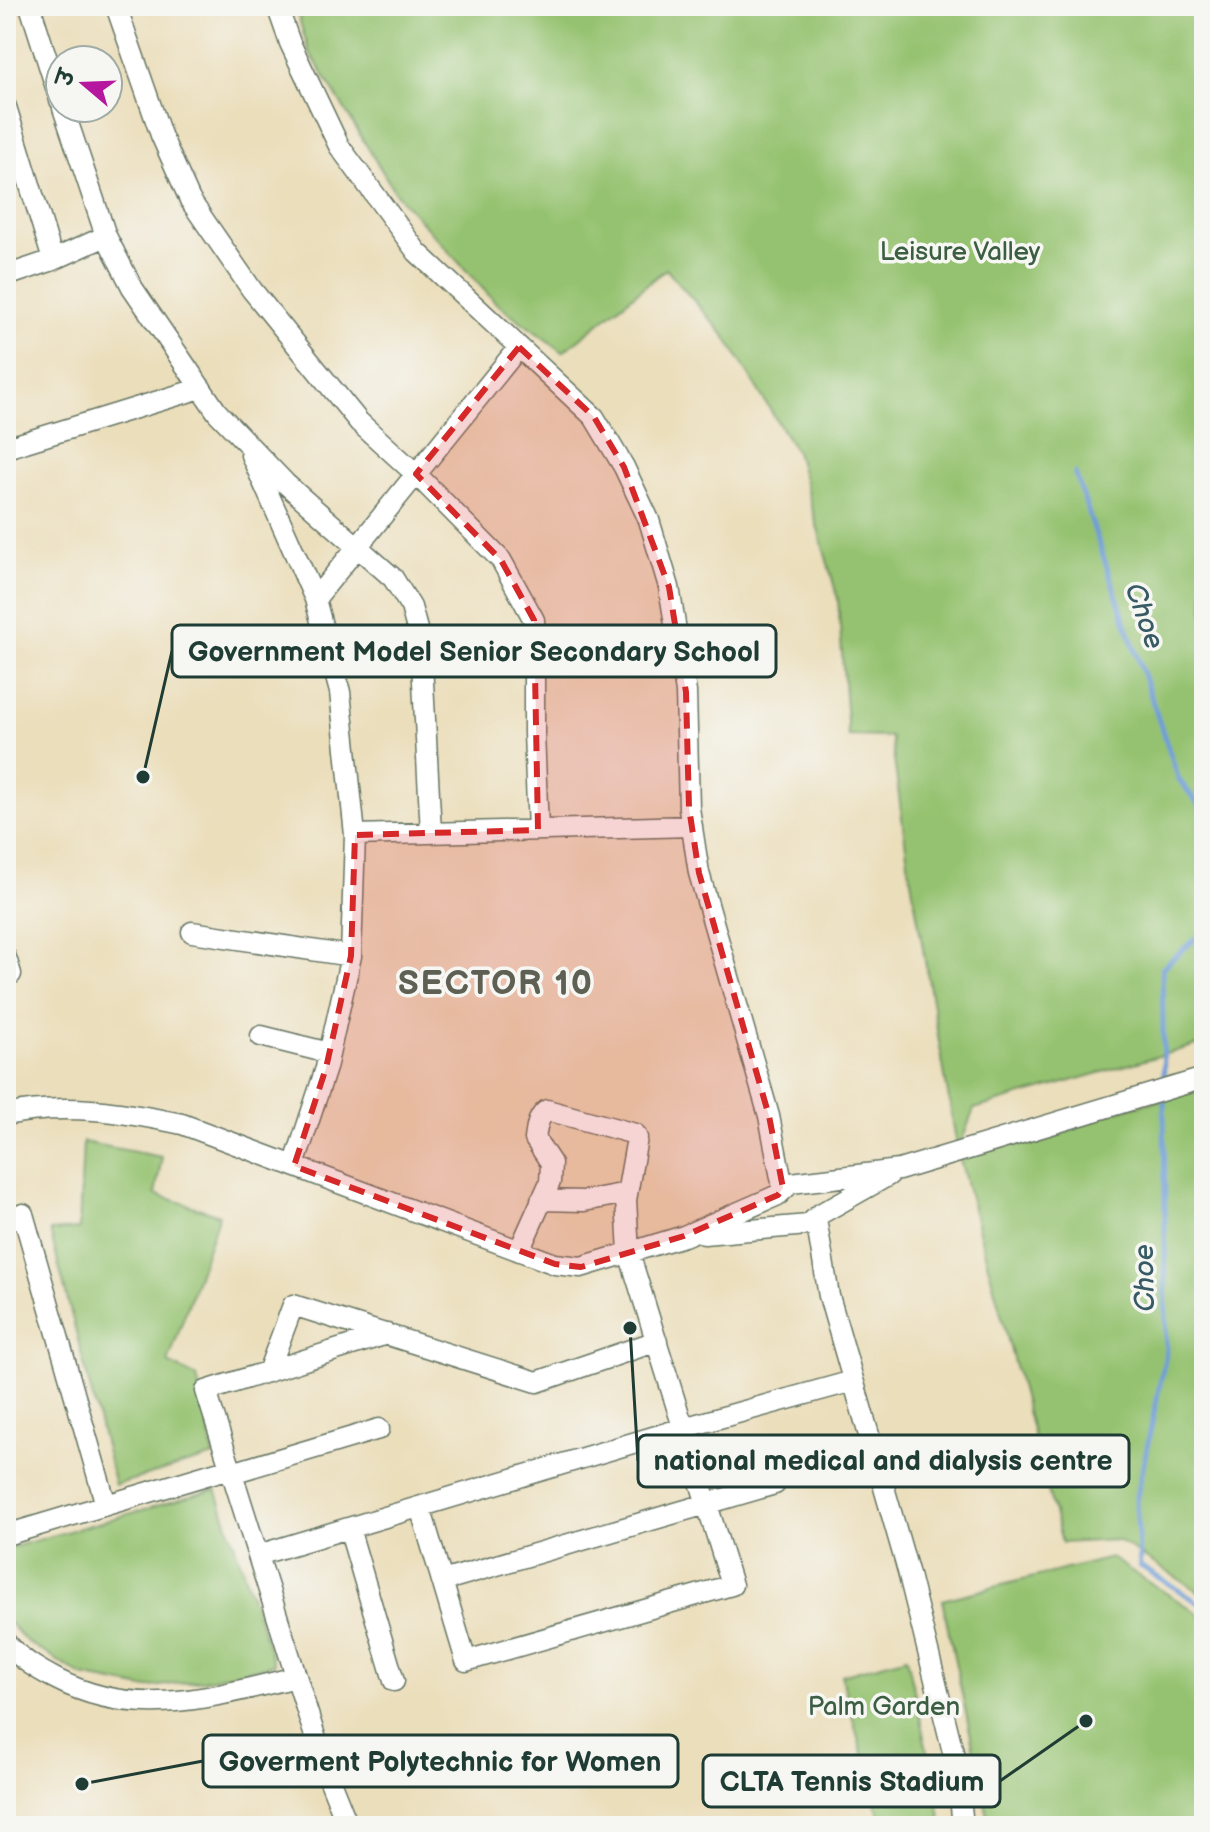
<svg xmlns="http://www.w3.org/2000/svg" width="1210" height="1832" font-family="'Balsamiq Sans','Playpen Sans Deva',sans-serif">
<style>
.green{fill:#95c270;stroke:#5a8052;stroke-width:2}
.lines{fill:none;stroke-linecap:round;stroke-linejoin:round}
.stream{stroke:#6f9dd7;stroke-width:5}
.minor-casing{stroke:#667563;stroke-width:23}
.minor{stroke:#fff;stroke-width:20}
.marked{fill:#d62828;fill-opacity:0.2;stroke:#d62828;stroke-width:6;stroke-dasharray:16 10;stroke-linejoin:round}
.labels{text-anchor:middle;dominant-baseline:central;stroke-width:7;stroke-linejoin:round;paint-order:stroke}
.park-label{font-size:26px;fill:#3c5e43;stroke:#f6f6f2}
.water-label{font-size:28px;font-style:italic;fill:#375a65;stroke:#f6f6f2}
.district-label{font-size:34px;font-weight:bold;letter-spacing:2px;fill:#5f6054;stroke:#f6f6f2}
.leader{fill:none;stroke:#1f3d34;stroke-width:3}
.callout-dot{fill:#1f3d34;stroke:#f6f6f2;stroke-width:3}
.callout{fill:#f6f6f2;stroke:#1f3d34;stroke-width:3}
.callout-label{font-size:28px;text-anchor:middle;font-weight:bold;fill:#1f3d34}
</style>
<rect width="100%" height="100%" fill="#f6f6f2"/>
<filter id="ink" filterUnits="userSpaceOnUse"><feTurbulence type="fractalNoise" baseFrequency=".0125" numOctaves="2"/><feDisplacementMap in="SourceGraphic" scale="16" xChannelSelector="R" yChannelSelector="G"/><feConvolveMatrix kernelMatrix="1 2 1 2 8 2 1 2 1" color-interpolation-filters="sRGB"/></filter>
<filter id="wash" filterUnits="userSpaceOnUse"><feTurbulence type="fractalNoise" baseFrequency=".006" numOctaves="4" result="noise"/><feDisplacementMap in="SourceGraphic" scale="32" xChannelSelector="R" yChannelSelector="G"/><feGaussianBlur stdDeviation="1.8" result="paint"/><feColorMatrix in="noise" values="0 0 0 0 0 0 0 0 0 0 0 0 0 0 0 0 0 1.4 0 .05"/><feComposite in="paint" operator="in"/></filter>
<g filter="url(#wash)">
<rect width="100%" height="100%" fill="#ebdebb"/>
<path class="green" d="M295,6h909v1037l-230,66 -16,42 246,-62v506l-87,-55 -55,3 -104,-391 -50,-290 -17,-125 -43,-1 -10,-137 -42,-147 -71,-116 -59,-67 -103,83 -67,-49 -100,-109 -87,-143z
M83,1142l79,15 -7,37 64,21 -51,148 29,14 17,79 -99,29 -65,-254 29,-2z
M216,1489l58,175 -65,15 -65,9 -62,-12 -56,-35 -20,-22v-70z
M1111,1558l93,59v209h-214l-48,-226z
M907,1657l36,169h-61l-41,-151z"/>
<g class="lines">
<path class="stream" d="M1075,473l104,307 25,31
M1164,1083l-2,-115 42,-37
M1164,1097l2,257 -30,147 4,65 64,40"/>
</g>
</g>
<g filter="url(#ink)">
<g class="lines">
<defs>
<path id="minor" d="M30,6l30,94
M116,6l45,129 29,65 62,90 107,132 57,52 85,86 33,60v113l4,97
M277,6l13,37 49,103 78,106 177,165 30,50 25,53 20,67 17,105 3,116 10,65 70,243 14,72
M6,107l47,153
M63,108l43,128 26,51 85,125 69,72 107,94 18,29 10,37 10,189
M6,276l47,-16 53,-24
M6,448l195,-60
M251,455l64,144 25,93 15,143 -4,121 -25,112 -32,98
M315,599l204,-252
M355,835l337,-9
M192,932l159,24
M6,958l5,16
M261,1036l68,17
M6,1115c59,-13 118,-3 176,9l373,140 26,3 103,-31 94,-41 13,-12 108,-13 305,-92
M541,1200l43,1 43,-8
M816,1219l13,77 79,275 49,197 6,58
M6,1222l17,-8 83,291
M704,1234l104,-9 12,-11 69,-39
M268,1372l25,-67 244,77 120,-41
M232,1473l147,-44
M420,1507l46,154 266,-76 -103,-332 -3,-53 11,-62 -2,-4 -88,-24c-10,8 -10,17 -12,29l16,24 -1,19 -31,69
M349,1528l45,153
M6,1535l224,-67
M258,1555l425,-127 170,-47
M442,1581l333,-97
M6,1643c16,17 29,25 50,36 80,42 157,18 240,-2
M348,1826l-22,-55 -120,-380 181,-57"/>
</defs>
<use href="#minor" class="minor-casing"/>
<use href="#minor" class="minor"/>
</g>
</g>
<path class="marked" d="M519,347l75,70 30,50 45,120 17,105 3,116 10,65 70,243 14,72 -5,7 -94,41 -103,31 -26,-3 -261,-98 32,-98 25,-112 4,-121 183,-5 -4,-210 -33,-60 -85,-86z"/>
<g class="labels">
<g class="park-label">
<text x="960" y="252">Leisure Valley</text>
<text x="884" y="1707">Palm Garden</text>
</g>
<g class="water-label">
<text transform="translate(1144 616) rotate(71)">Choe</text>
<text transform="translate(1145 1278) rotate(-91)">Choe</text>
</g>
<g class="district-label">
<text x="496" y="983">SECTOR 10</text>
</g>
</g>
<path class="leader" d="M143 777L172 651M630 1328L638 1461M82 1784L203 1761M1086 1721L1000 1781"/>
<g class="callout-dot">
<circle cx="143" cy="777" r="8"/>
<circle cx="630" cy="1328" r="8"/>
<circle cx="82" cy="1784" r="8"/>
<circle cx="1086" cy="1721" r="8"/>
</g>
<g class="callout">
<rect x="172" y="625" width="604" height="52" rx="8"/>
<rect x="638" y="1435" width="491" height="52" rx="8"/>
<rect x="203" y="1735" width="475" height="52" rx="8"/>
<rect x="703" y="1755" width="297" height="52" rx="8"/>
</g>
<g class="callout-label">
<text x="474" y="661">Government Model Senior Secondary School</text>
<text x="883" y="1470">national medical and dialysis centre</text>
<text x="440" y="1771">Goverment Polytechnic for Women</text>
<text x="852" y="1791">CLTA Tennis Stadium</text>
</g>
<rect width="1210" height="1832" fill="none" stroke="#f6f6f2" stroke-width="32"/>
<g transform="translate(84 84) rotate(289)"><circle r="38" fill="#f6f6f2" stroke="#a0aca6" stroke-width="2"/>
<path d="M0-6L14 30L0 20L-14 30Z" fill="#b5179e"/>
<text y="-12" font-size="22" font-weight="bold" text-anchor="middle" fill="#1f3d34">उ</text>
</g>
</svg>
